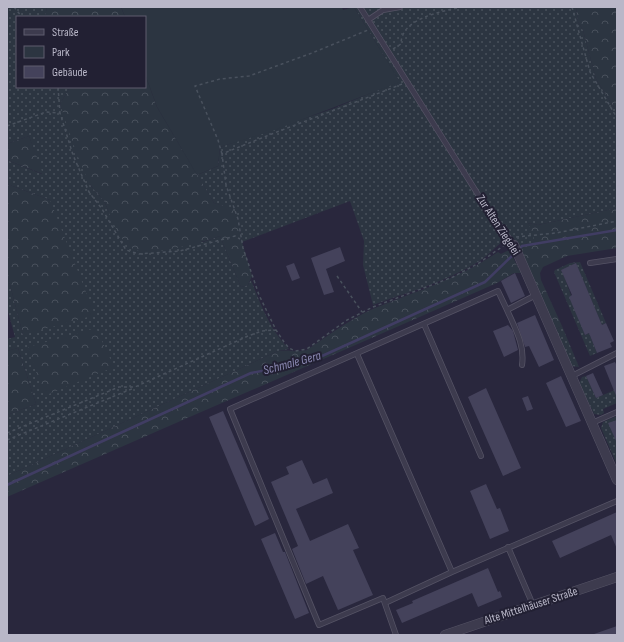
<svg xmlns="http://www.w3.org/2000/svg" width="624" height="642" font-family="'Sofia Sans Condensed',sans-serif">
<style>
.grass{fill:url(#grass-dots)}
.forest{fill:url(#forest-crowns)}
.green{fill:#2c3541}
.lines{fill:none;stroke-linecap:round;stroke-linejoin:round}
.stream{stroke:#403d63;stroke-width:2.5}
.building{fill:#44425b}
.service-casing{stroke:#555365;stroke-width:6}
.minor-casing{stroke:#555365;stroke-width:10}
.path{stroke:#49515d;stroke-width:1.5;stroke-dasharray:3 3;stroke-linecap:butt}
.service{stroke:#3d3b4e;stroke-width:4.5}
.minor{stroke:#3d3b4e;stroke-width:9}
.labels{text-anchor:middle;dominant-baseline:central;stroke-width:4;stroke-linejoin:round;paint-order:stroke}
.street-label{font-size:12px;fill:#b9b7c8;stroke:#222033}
.water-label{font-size:13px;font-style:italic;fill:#8b89b2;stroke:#222033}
</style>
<defs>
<pattern id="grass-dots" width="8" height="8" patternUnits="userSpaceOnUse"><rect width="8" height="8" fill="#2c3541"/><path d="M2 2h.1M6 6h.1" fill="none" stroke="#48505b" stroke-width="1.8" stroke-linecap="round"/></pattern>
<pattern id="forest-crowns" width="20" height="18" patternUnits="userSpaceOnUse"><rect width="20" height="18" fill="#2c3541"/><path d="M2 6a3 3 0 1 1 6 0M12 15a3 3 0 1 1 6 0" fill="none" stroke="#48505b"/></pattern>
</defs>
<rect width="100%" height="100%" fill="#29273d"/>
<path class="grass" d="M7,7h40l-2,10h-28v70h53l-10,17 31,82 13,15 10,22 13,21 76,-2 17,-6 21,51 7,-2 3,-5c10,25 19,50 38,69l-11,2 -271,125v-61l29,-11 -18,-56 -11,3v-12l8,-2 -8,-29v-35l16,62 27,-135 -43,-16v-24l35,14 -13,-38 -22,8z
M354,7h222l2,15 5,8 13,49 21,33v96l-79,17 -10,-2 7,12 -1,7 -12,11 -5,-11 -6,-6c-12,6 -21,19 -33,26 -32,20 -70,30 -105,43l-10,-40 1,-24 -14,-40 -108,41c-3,-25 -2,-31 -28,-39l-17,-28 21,-9 2,-19 115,-39 64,-27z
M580,262l26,61 -4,2 -26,-61 -14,6 23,65 4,-2 8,20 -7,3 -36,-84 1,-2 15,-7z
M562,326l17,41 -8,-1 -15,-37z
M586,376l10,22 21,-9v14l-14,6 1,4 -3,2 -7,-1 -15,-31 3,-6z
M617,416v49l-16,-37 2,-6z"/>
<path class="forest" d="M47,7h74l4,10h-80z
M576,7h41v105l-21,-33 -13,-49 -5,-8z
M145,74l12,33 57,96 17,5 8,11 3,23 10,34 -4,9 -7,2 -21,-51c-16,6 -65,19 -81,15 -19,-4 -27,-33 -34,-48 -4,-7 -11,-12 -15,-19 -13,-26 -21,-53 -30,-80l10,-17h75z
M29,136l14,38 -36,-14v-16z
M7,184l43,16 45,115 -72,20 -16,-62z
M617,208v40l-50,8 -24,11 -3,6 1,7 21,46 -6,3 -34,-76c14,-18 15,-8 6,-30l10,2z
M509,250l12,23h-7l-17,10c-163,72 -327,142 -490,214v-21l271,-125c11,-2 19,2 29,-1 22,-15 43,-31 68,-42 42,-17 85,-30 123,-56l3,2z
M96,328l18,39 -70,29 -16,-49z
M18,348l18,56 -29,11v-64z"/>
<path class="green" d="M121,7h221l1,3 11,-3 46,75 -128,49 -52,16 -2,19 -21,9 -40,-68 -12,-33v-57h-20z"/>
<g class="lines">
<path class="stream" d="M518,250l4,-4 95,-16
M7,485l244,-112 60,-12 174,-79 30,-29"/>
</g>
<path class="building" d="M340,247l5,14 -19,8 8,23 -10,3 -13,-37z
M294,263l6,15 -8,3 -6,-15z
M576,263l26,62 4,-2 8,18 -4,2 2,4 -15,6 -8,-20 -4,2 -16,-38 3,-2 -11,-25z
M515,273l10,23 -14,7 -10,-22z
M535,315l19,45 -15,7 -10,-21 -4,1 -8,-24z
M508,325l5,6 5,19 -14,7 -11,-26z
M615,362l2,4v32l-13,-32z
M593,373l10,22 -7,3 -10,-22z
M561,376l20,45 -15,6 -20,-44z
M486,388l35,80 -18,8 -35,-79z
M528,396l5,13 -6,2 -5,-13z
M223,411l46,108 -14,7 -46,-109z
M617,420v23l-9,-20z
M302,460l11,24 14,-6 6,15 -37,16 14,32 38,-17 11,24 -6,2 20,45 -35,15 -15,-34 -17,8 -14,-35 6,-3 -27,-64 18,-8 -3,-7z
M486,484l11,25 3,-1 9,23 -19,8 -20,-48z
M617,512v37l-6,-14 -51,23 -8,-17z
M275,533l8,19h2l24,61 -14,6 -34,-80z
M488,568l10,24 2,-1 2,6 -24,10 -6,-14 -70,30 -6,-13 17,-7 -1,-2z
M617,626v9h-22l-1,-1z"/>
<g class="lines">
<defs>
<path id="service" d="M360,7l124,197 30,41
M368,20l15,-10 17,-3
M590,263l27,-4
M507,310c8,18 18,35 15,55
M424,324l57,132
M357,354l95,218 -67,31
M572,376l45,-23
M592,423l25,-11
M508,547l25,58
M452,572l165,-71
M396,635l-13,-37 -64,27 -89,-216 268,-118 9,19 29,-15"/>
<path id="minor" d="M514,245l103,235
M445,635l172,-58"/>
</defs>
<use href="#service" class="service-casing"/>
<use href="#minor" class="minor-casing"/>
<path class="path" d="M14,7l8,10
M572,7l18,65 27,46
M393,49l8,-5c0,-26 40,-32 60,-37
M402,84c-60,24 -120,45 -180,70l4,31 12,34 5,29 16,47 17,35 8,12 5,6 6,3 12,-2 40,-29 26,-13 80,-30 26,-14 27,-19
M58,87l2,26
M7,126l39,-14 14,1 13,42 16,37 13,17 24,41 13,4 41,-3 55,-15 5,3
M222,154l-4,-14 -23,-54 25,-7 29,-3 63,-23 56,-23
M516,237l40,-4 61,-12
M337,276l25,36
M7,433l112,-46h16l113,-51 14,-5 14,-1
M7,440l127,-52"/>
<use href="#service" class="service"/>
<use href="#minor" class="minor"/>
</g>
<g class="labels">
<g class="street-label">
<text transform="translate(498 225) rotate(57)">Zur Alten Ziegelei</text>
<text transform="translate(531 606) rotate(-18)">Alte Mittelhäuser Straße</text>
</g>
<g class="water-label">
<text transform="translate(292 363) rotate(-15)">Schmale Gera</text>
</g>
</g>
<rect width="624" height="642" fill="none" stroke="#b9b7c8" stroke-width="16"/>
<rect x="16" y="16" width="130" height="72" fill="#222033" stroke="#5e5c6f"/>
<rect x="24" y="29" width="20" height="6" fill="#3d3b4e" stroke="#5e5c6f"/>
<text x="52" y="36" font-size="12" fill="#b9b7c8">Straße</text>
<rect x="24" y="46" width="20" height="12" fill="#2c3541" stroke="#5e5c6f"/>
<text x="52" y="56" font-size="12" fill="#b9b7c8">Park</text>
<rect x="24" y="66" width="20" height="12" fill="#44425b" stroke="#5e5c6f"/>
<text x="52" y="76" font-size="12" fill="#b9b7c8">Gebäude</text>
</svg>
